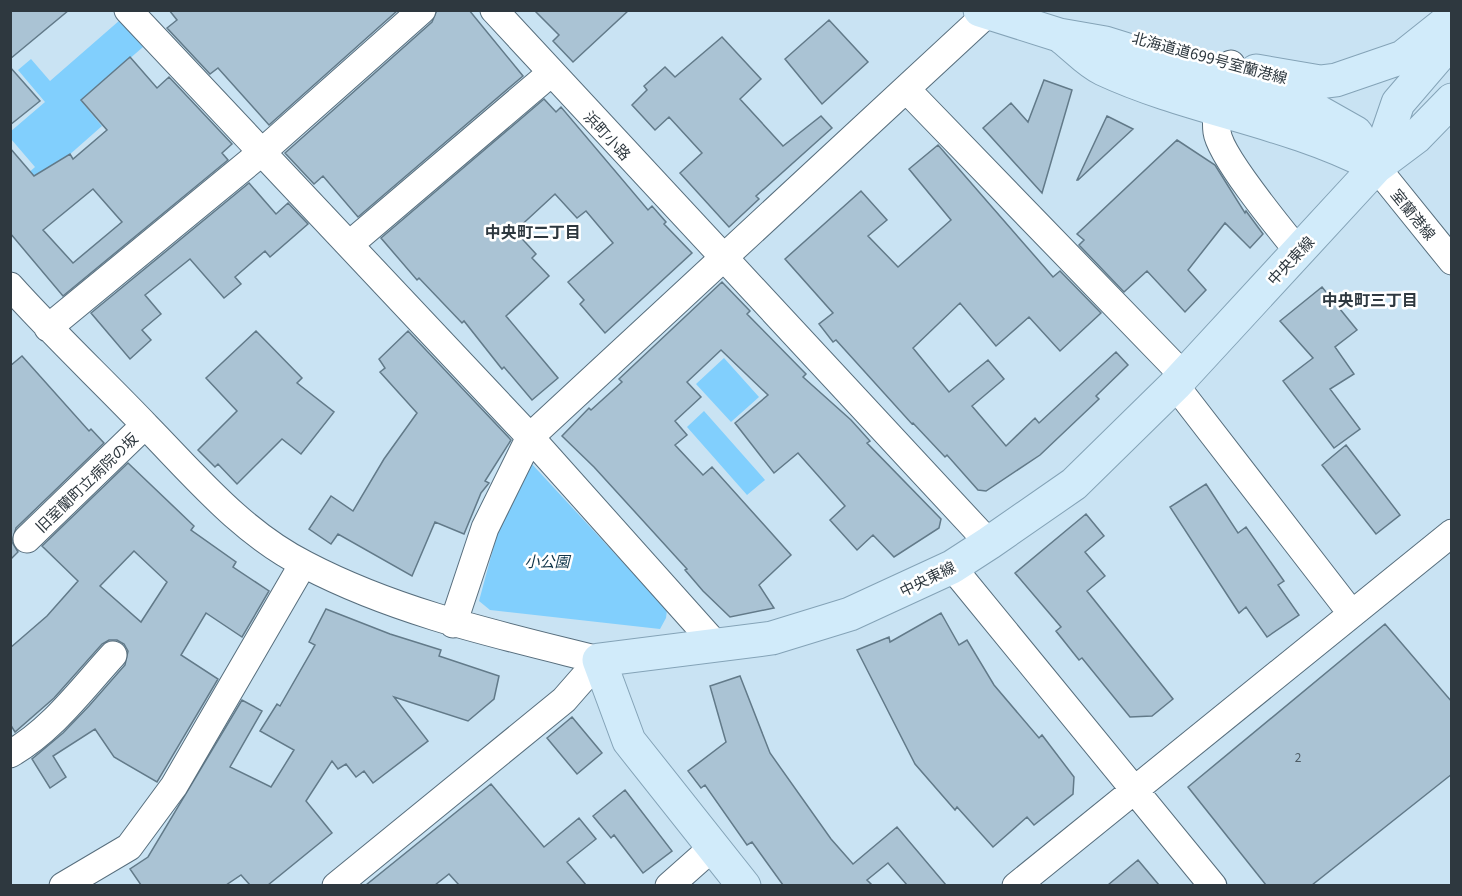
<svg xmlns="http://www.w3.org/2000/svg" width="1462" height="896" font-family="Georgia,'Noto Sans JP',serif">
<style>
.green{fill:#81cffd}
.building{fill:#aac3d4;stroke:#627a89;stroke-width:1.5;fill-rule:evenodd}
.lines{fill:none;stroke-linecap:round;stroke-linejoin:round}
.minor-casing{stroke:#576e7d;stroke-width:29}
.major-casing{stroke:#84a3b7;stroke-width:35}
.minor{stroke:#fff;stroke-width:27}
.major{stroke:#d1ebfa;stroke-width:33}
.labels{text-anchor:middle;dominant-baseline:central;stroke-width:5;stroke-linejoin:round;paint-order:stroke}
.number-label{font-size:12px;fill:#4d5b64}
.street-label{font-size:15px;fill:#2e383f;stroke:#fff}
.park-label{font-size:15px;font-style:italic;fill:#0f354a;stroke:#fff}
.neighbourhood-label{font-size:16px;font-weight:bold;fill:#2e383f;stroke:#fff}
</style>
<rect width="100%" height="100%" fill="#c9e3f3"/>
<path class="green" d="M120,20l23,27 -62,54 21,25 -68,60 -9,-10 10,-9 -24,-28 -1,-7 35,-30 -27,-32 13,-11 19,22z
M724,358l35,39 -28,25 -35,-38z
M704,411l61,69 -18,15 -60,-68z
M530,462l137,148 -1,8 -6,11 -170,-19 -11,-9 27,-100z"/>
<path class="building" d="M10,10h59l-59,49z
M169,10h229l-129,115 -51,-57 -8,6 -43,-46 10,-8z
M437,10h32l54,66 -165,141 -35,-41 -9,8 -29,-31 147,-131z
M534,10h95l-56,52 -20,-21 6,-6z
M829,20l39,42 -46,42 -37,-45z
M722,37l39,42 -21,20 43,47 38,-30 11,12 -76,68 3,3 -30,28 -49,-54 22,-20 -33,-36 -14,13 -23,-25 15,-15 -3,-4 21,-19 10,10z
M130,57l27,31 12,-11 63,67 -10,9 6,7 -165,136 -53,-63v-85l24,28 36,-22 3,5 34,-29 -26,-30zM93,189l29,33 -49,41 -30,-33z
M10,67l30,34 -30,24z
M1044,80l28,10 -30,103 -59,-65 28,-25 17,19z
M544,99l12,13 5,-5 87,103 4,-4 14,16 -2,2 28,29 -87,80 -25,-29 4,-4 -16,-18 45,-39 -27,-32 -9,7 -22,-24 -40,37 21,23 -4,4 17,18 -43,40 52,62 -26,22 -28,-33 -2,2 -38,-48 -2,2 -43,-45 -2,2 -36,-42z
M1107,116l26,13 -55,51h-1z
M1177,140l38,25 30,48 1,-2 17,23 -13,14 -25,-25 -37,47 18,20 -21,22 -38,-41 -23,21 -45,-47 5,-5 -7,-6z
M938,145l115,132 7,-6 41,42 -41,38 -31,-34 -33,29 -36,-43 -47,45 36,44 39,-32 16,19 -32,27 34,40 29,-28 4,5 77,-71 12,13 -32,31 3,3 -59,56 -54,36 -8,-1 -31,-35 -2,2 -32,-34 -1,1 -76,-84 -3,2 -14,-18 14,-11 -48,-54 76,-68 26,29 -19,16 30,31 53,-47 -42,-51z
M249,183l27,31 12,-11 20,21 -38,33 -5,-6 -30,26 6,7 -17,14 -34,-39 -45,36 16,19 -19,16 9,10 -21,19 -39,-46z
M722,282l28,29 -3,3 59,60 -3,3 48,43 19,21 -3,2 74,76 -2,9 -45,29 -21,-22 -16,15 -27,-30 15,-14 -47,-53 -24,20 -39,-50 33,-28 -47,-45 -34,32 14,15 -26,24 12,14 -12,10 28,30 9,-8 79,88 -32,30 15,23 -44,9 -27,-26 -18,-21 2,-1 -93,-102 -32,-31 27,-28 2,2 31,-28 -3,-3z
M1322,287l35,43 -22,17 19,27 -24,15 30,40 -26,19 -51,-67 30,-23 -33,-37z
M256,331l46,47 -5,5 37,29 -33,42 -19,-15 -45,45 -19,-20 -3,3 -17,-17 39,-39 -31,-33z
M408,331l103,109 -26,41 4,2 -8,10 -17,41 -29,-12 -23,54 -74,-42 -7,10 -22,-15 22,-33 22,15 31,-52 33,-46 -37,-41 5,-4 -6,-9z
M22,356l67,75 2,-2 13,14 -88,85 -4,14 6,10 -8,8v-194z
M1346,445l54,70 -24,19 -54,-69z
M128,463l66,63 -3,4 45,32 -3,5 36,24 -27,46 -36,-24 -25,42 37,24 -61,103 -43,-25 -19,-28 -42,27 13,21 -16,11 -18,-29 31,-26 26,-27 36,-41 3,-14 -4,-7 -7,-4h-8l-7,4 -48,54 -39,34 -5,-8v-76l37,-32 31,-35 -36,-35zM134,551l33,31 -26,40 -41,-36z
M1206,484l32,49 8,-6 38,54 -6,4 21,30 -32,22 -21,-30 -7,6 -69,-106z
M1086,514l18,22 -19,16 20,24 -18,15 86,108 -21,17 -22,1 -48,-59 -3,2 -23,-29 5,-4 -46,-54z
M326,609l64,25 51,16 -2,6 60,20 -5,23 -26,22 -74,-24 34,44 -55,42 -9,-12 -8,6 -10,-13 -8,5 -6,-8 -26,40 26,32 -64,52h-18l-9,-10 -15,10h-85l-11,-16 18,-12 94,-157 20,11 -32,56 41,20 23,-37 -34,-19 17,-27 3,2 35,-61 -6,-3z
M941,613l18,32 8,-5 27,45 45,53 3,-3 32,42 -1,17 -39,31 -7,-8 -34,30 -36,-40 -2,3 -40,-46 -58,-114 32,-13 1,5z
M1385,624l67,78v72l-140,111h-46l-78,-98z
M740,676l30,77 61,86 22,25 44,-37 49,58h-39l-19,-22 -21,17 5,5h-89l-31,-43 -5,3 -42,-60 -4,3 -13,-17 38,-29 -16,-56z
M572,717l30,36 -25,21 -30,-36z
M491,784l53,63 35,-29 17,21 -29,23 19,23h-127l-10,-11 -14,11h-69z
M625,790l47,61 -29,22 -29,-38 -3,3 -18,-22z
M1138,860l21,25h-51z"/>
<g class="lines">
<defs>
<path id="minor" d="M128,10l402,427 186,208
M494,10l495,533
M1231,64c-7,22 -17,45 -14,68 3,24 64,98 81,119
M907,90l277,286
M1376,167l76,94
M350,244l201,-171
M10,286c44,49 91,93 136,140 49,50 96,107 160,139 92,48 193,70 293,95l-35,40 -228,186
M48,328l214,-176 160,-142
M1175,385l177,229
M27,539l118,-114
M952,567l261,319
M453,624l32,-96 45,-91 461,-427
M10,754c42,-24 71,-64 103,-99
M63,886l66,-39 45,-61 129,-222
M669,886l44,-39
M1016,886l436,-353"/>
<path id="major" d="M980,10l79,25 46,8 205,64 46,26 20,34
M1063,38c12,9 25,24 40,31 86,40 183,51 268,95
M1256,71l64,11 16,-2 67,-23 49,-39
M1376,167l22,-64 54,-63
M744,886l-115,-145 -30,-81 173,-22 78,-24 102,-47 37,-24 85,-59 101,-99 201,-218 40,-30 36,-37"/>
</defs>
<use href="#minor" class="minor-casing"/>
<use href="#major" class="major-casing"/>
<use href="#minor" class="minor"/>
<use href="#major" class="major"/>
</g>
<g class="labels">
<g class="number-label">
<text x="1298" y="756">2</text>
</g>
<g class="street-label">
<text transform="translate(1210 57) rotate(15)">北海道道699号室蘭港線</text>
<text transform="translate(608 135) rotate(47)">浜町小路</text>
<text transform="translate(1414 214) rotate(51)">室蘭港線</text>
<text transform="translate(1290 260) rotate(-47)">中央東線</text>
<text transform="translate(86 482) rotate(-44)">旧室蘭町立病院の坂</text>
<text transform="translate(927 578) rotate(-26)">中央東線</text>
</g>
<g class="park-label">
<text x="547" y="560">小公園</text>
</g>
<g class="neighbourhood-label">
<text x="533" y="231">中央町二丁目</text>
<text x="1370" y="299">中央町三丁目</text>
</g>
</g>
<rect width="1462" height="896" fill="none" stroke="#2e383f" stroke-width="24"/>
</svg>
